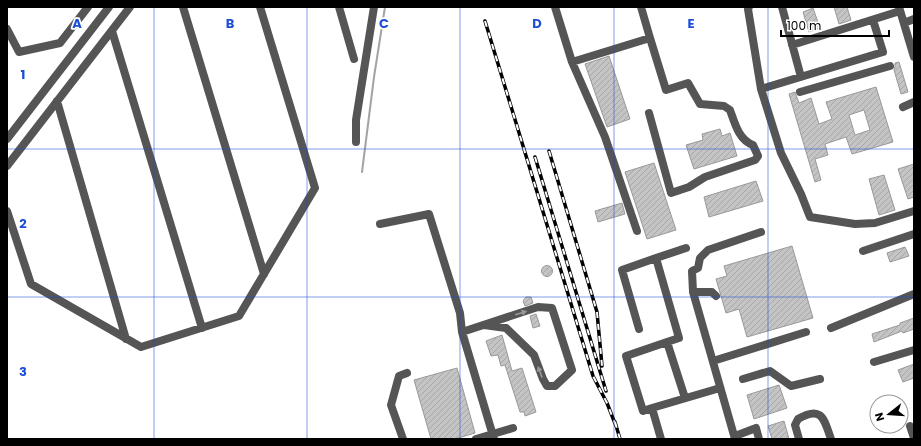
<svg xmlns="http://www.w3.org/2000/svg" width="921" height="446" font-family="Poppins,sans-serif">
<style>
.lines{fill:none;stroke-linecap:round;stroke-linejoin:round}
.stream{stroke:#a3a3a3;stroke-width:2}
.building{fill:url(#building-hatch);stroke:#999;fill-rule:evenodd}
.minor{stroke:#555;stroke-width:8}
.rail-casing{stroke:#000;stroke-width:3.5}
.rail{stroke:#fff;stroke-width:2;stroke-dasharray:6;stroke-linecap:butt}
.oneway{fill:#999}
.grid{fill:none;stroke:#1d4ed8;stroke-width:1;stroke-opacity:0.55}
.grid-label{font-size:13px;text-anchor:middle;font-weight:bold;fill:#1d4ed8;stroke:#fff;stroke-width:3.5;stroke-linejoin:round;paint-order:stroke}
</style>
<defs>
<pattern id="building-hatch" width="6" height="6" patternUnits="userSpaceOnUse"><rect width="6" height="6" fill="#c4c4c4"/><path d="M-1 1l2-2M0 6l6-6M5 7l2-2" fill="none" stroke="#a7a7a7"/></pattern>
</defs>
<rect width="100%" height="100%" fill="#fff"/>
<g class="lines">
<path class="stream" d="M362,172l12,-95 11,-70"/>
</g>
<path class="building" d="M834,7h13l4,13 -12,4z
M813,8l7,20 -11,4 -6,-20z
M609,56l21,63 -23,8 -22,-63z
M899,62l9,30 -7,2 -7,-24 1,-3v-4z
M876,87l17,55 -41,12 -6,-17 -21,7 3,11 -13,4 6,21 -6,2 -26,-88 6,-2 4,11 12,-5 8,26 13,-5 -6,-17zM864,110l6,20 -15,5 -6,-20z
M720,129l2,7 8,-3 7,23 -43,13 -8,-24 17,-5 -1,-6z
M654,163l22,67 -29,9 -22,-67z
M914,164v33l-6,2 -10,-30z
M884,175l11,35 -16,5 -10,-36z
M756,181l7,20 -54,16 -5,-20z
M622,203l3,11 -27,8 -3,-11z
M792,246l21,72 -66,19 -8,-28 -13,4 -10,-34 11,-3 -3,-10z
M905,247l4,9 -19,6 -3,-9z
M541.5 271a5.5 5.5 0 1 1 11 0a5.5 5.5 0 1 1-11 0Z
M526,297h5l2,6 -8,3 -2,-5z
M536,314l4,12 -7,2 -3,-12z
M914,318v11l-11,4 -1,-2 -28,11 -2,-8 28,-9v-2z
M502,335l10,36 10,-3 14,44 -11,4 -1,-4h-4l-15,-47 -4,1 -3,-11 -7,1 -5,-15z
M914,364v14l-11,4 -5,-12z
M457,368l18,65 -20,6h-24l-17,-59z
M779,385l8,23 -33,11 -7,-24z
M784,421l5,18h-17l-4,-13z"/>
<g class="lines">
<path class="minor" d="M183,7l81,267
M339,7l15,52
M555,7l17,55
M641,7l9,31
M749,7l-1,2 13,80
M782,7l19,70
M899,7l15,50
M873,20l10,32 -122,37 20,64 20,41 9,23 45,7 20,-1 39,-12
M904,23l10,-4
M7,29l12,23 41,-9 28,-36
M112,31l90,297
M792,45l108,-34
M800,92l90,-26
M57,101l69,238
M903,107l11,-5
M7,139l102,-132
M356,142v-22l18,-113
M7,166l123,-159
M7,211l24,73 110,63 98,-31 76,-128 -55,-181
M380,224l49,-10 31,99 2,19 32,107
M637,231l-32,-94 -33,-75 78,-24 16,52 22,-7 12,21 24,2 6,4c5,14 9,30 23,35l5,11 -3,4 -50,17 -16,10 -18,6 -22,-80
M863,251l51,-17
M656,258l30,-10
M693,292h19l4,4
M831,328l83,-34
M639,329l-17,-59 34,-12 23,80 -12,4 18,56
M462,332l76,-25 14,1 20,62 -17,16h-8l-4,-7 -9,-24 -28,-27 -22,-3
M713,361l93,-29
M874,362l40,-12
M743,379l27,-8 21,15 29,-7
M652,408l-9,3 -17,-55 41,-14
M910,426l4,12
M735,436l21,-8 3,11
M403,439l-12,-34 8,-29 8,-3
M476,439l37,-11
M661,439l-9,-31 68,-20
M735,439l-42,-147 -1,-21 6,-3 2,-10 8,-8 53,-18
M799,439l-4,-14 3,-6c24,-14 26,0 33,20"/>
<defs>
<path id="rail" d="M485,21l108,355 14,27 9,23
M549,151l48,161 5,54
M535,157l71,234
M615,422l5,17"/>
</defs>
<use href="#rail" class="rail-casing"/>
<use href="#rail" class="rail"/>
</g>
<defs><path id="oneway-solid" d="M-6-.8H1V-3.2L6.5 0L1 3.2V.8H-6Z"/></defs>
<g class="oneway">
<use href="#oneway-solid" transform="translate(521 313) rotate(-18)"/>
<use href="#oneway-solid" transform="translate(540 372) rotate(-110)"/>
</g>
<path class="grid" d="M154,7v432M307,7v432M460,7v432M614,7v432M768,7v432M7,149h907M7,297h907"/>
<g class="grid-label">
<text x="77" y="28">A</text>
<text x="230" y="28">B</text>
<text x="384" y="28">C</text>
<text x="537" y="28">D</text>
<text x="691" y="28">E</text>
<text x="23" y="79">1</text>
<text x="23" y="228">2</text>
<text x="23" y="376">3</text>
</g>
<rect width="921" height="446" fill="none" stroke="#000000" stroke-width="16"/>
<g transform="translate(889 414) rotate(253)"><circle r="19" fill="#ffffff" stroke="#999999"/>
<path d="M0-3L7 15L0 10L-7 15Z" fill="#000000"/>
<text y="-6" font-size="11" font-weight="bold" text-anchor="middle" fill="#000000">N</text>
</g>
<path d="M781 30v6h108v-6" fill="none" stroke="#000000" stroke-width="2"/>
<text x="787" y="30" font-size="12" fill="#000000" stroke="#ffffff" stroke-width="3" paint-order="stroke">100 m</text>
</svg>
